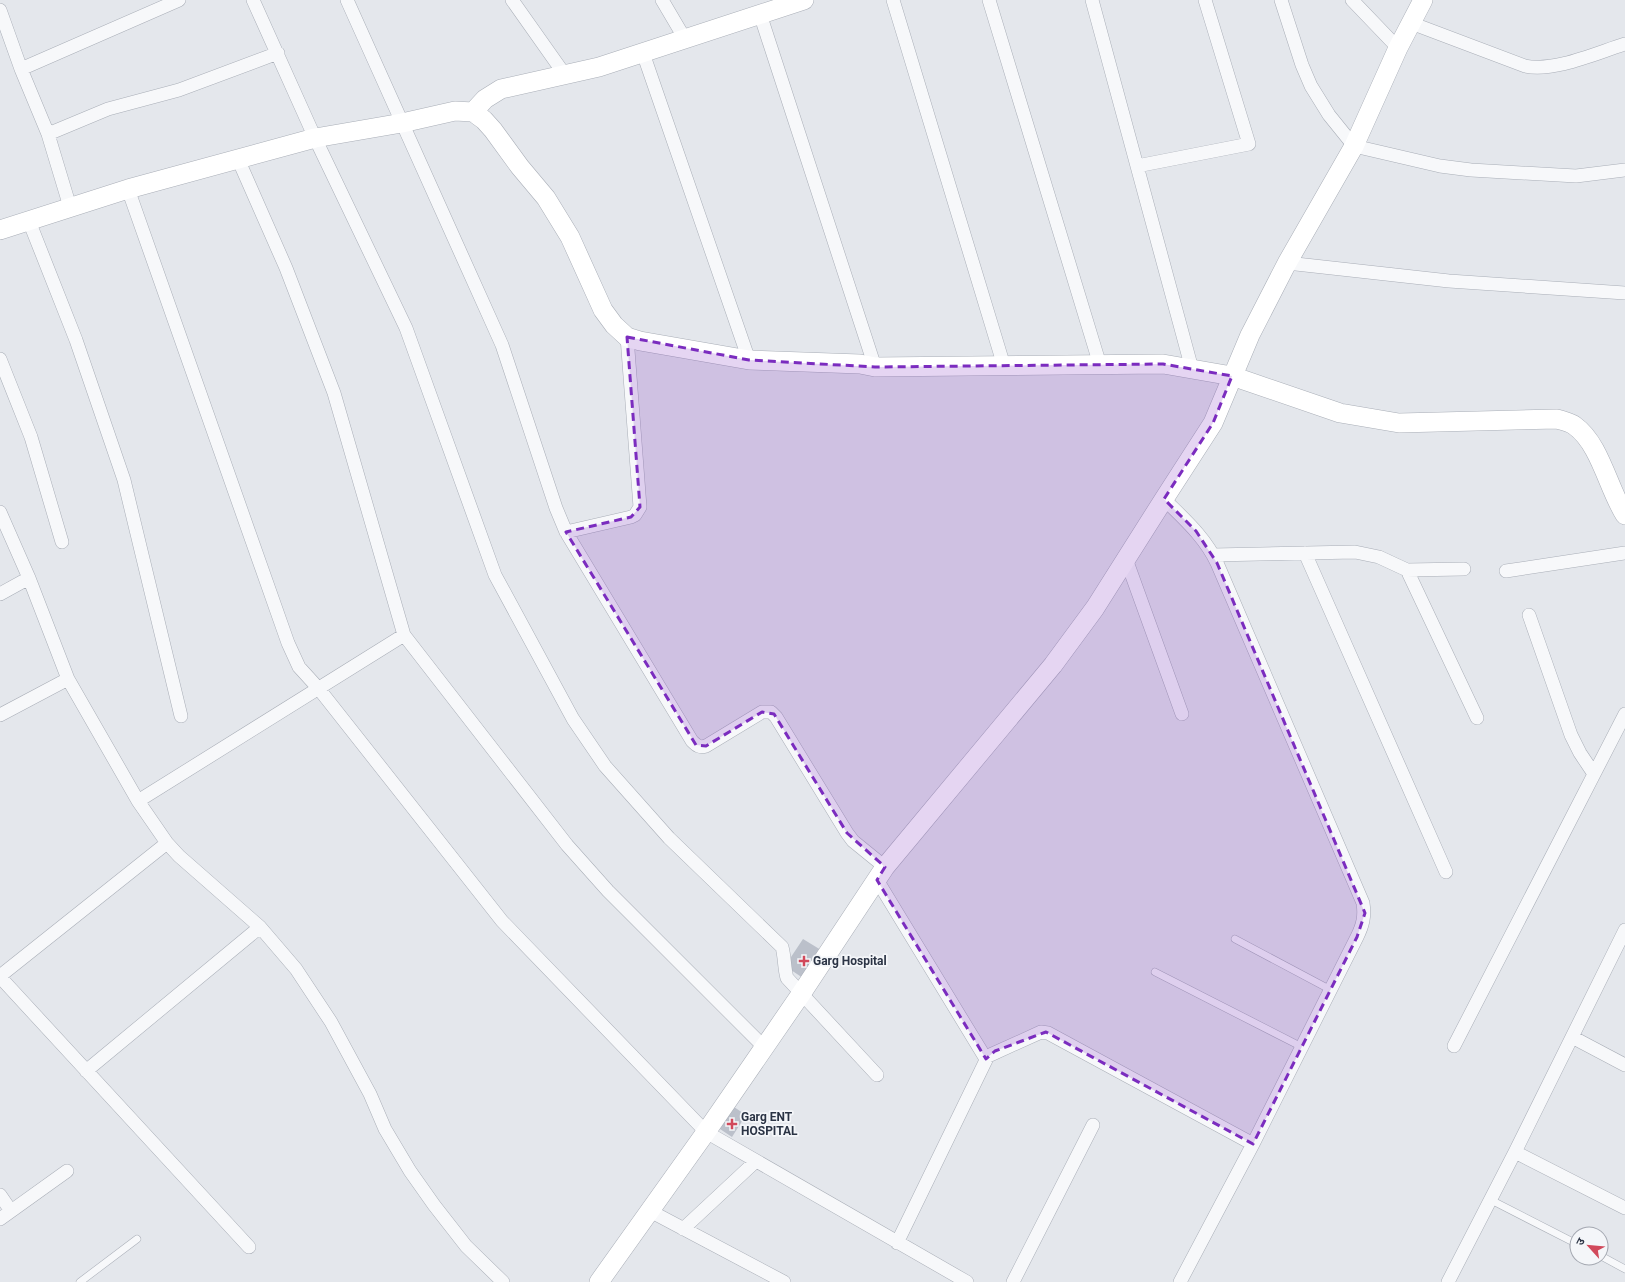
<svg xmlns="http://www.w3.org/2000/svg" width="1625" height="1282" font-family="Roboto,'Noto Sans Devanagari',sans-serif">
<style>
.building{fill:#bbc0ca}
.lines{fill:none;stroke-linecap:round;stroke-linejoin:round}
.lane-casing{stroke:#a9aeb7;stroke-width:8}
.street-casing{stroke:#a9aeb7;stroke-width:14}
.secondary-casing{stroke:#a9aeb7;stroke-width:20}
.lane{stroke:#f7f8fa;stroke-width:7}
.street{stroke:#f7f8fa;stroke-width:13}
.secondary{stroke:#fff;stroke-width:19}
.marked{fill:#7b2cbf;fill-opacity:0.2;stroke:#7b2cbf;stroke-width:3;stroke-dasharray:8 5;stroke-linejoin:round}
.poi-dot{fill:#d1495b;stroke:#f4f6f9;stroke-width:1.5}
.labels{text-anchor:middle;dominant-baseline:central;stroke-width:3.5;stroke-linejoin:round;paint-order:stroke}
.poi-label{font-size:12px;font-weight:bold;fill:#2b3445;stroke:#f4f6f9;text-anchor:start}
</style>
<rect width="100%" height="100%" fill="#e4e7ec"/>
<path class="building" d="M803,939l18,11 -18,28 -18,-12z
M731,1105l15,10 -14,22 -15,-10z"/>
<g class="lines">
<defs>
<path id="lane" d="M1235,939l96,51
M1155,972l147,75
M1491,1200l86,44
M1601,1256l24,13
M80,1282l57,-43"/>
<path id="street" d="M253,0l62,138 91,190 89,247 78,144 32,47 64,72 113,109c3,11 2,21 5,31l90,97
M347,0l155,345 54,163 10,24 126,209c5,5 8,7 14,5l56,-34h9l5,5 71,116 6,8 32,26
M512,0l53,75
M662,0l23,39
M893,0l111,366
M989,0l111,365
M1092,0l100,369
M1281,0l21,65 9,21 18,29 25,31 86,20 31,4 105,6 49,-6
M1352,0l46,48
M0,10l21,59 27,65 22,73
M760,14l115,353
M1411,23l114,43c30,6 71,-13 100,-22
M643,53l106,307
M21,69l158,-69
M48,134l60,-25 71,-19 99,-37
M238,159l48,109 48,125 70,242 163,210 41,46 156,156
M1137,166l112,-22 -44,-144
M128,189l160,454 11,24 20,22 183,232 204,211 261,150
M29,221l47,119 48,140 57,236
M1287,263l162,18 176,12
M0,359l31,78 31,105
M1164,499c20,20 41,38 53,64l146,340c2,13 0,22 -6,34l-104,207 -73,138
M0,512l29,66 39,101 70,122 29,42 12,13 81,71 36,42 35,53 39,72 15,35 25,42 24,34 32,41 37,36
M566,532l65,-15 4,-2 5,-8 -13,-170
M1305,553l141,319
M1213,555l142,-3 24,5 28,13 57,-1
M1126,559l56,155
M1407,570l70,148
M1506,571l119,-18
M0,594l29,-16
M1529,615l42,120 9,18 14,21
M0,715l68,-36
M138,801l266,-166
M877,880l109,179
M0,976l167,-133
M0,977l249,270
M1572,1037l53,28
M1454,1046l171,-332
M86,1071l174,-144
M1515,1152l110,56
M0,1195l11,16
M650,1211l134,71
M0,1219l67,-48
M683,1229l73,-68
M897,1243l91,-187 53,-24 7,1 205,111
M1013,1282l80,-157
M1448,1282l67,-130 110,-222"/>
<path id="secondary" d="M473,112l12,-13 16,-10 98,-22 205,-67
M0,230l128,-41 187,-51 87,-15 53,-12 18,1 11,8 9,10 27,37 26,31 24,39 33,73 11,15 13,12 13,4 109,19 111,4 15,3 288,-3 69,12 108,37 59,10 158,-4c6,2 13,3 18,7 25,18 33,62 50,89
M599,1282l107,-150 95,-138 84,-127 168,-202 42,-57 69,-109 49,-76 37,-88 37,-72 67,-117 44,-98 25,-48"/>
</defs>
<use href="#lane" class="lane-casing"/>
<use href="#street" class="street-casing"/>
<use href="#secondary" class="secondary-casing"/>
<use href="#lane" class="lane"/>
<use href="#street" class="street"/>
<use href="#secondary" class="secondary"/>
</g>
<path class="marked" d="M627,337l122,23 126,7 288,-3 69,12 -19,47 -49,76 32,32 21,32 148,350 -8,24 -104,207 -207,-112 -51,19 -9,8 -109,-179 8,-13 -38,-34 -73,-119 -12,-2 -56,34 -10,-1 -130,-213 65,-15 9,-10z"/>
<g class="poi-dot">
<path d="M802 955h4v4h4v4h-4v4h-4v-4h-4v-4h4z"/>
<path d="M730 1118h4v4h4v4h-4v4h-4v-4h-4v-4h4z"/>
</g>
<g class="labels">
<g class="poi-label">
<text x="813" y="961">Garg Hospital</text>
<text x="741" y="1117">Garg ENT<tspan x="741" dy="14">HOSPITAL</tspan></text>
</g>
</g>
<g transform="translate(1589 1246) rotate(297)"><circle r="19" fill="#f4f6f9" stroke="#a4a8b1"/>
<path d="M0-3L7 15L0 10L-7 15Z" fill="#d1495b"/>
<text y="-6" font-size="11" font-weight="bold" text-anchor="middle" fill="#2b3445">उ</text>
</g>
</svg>
